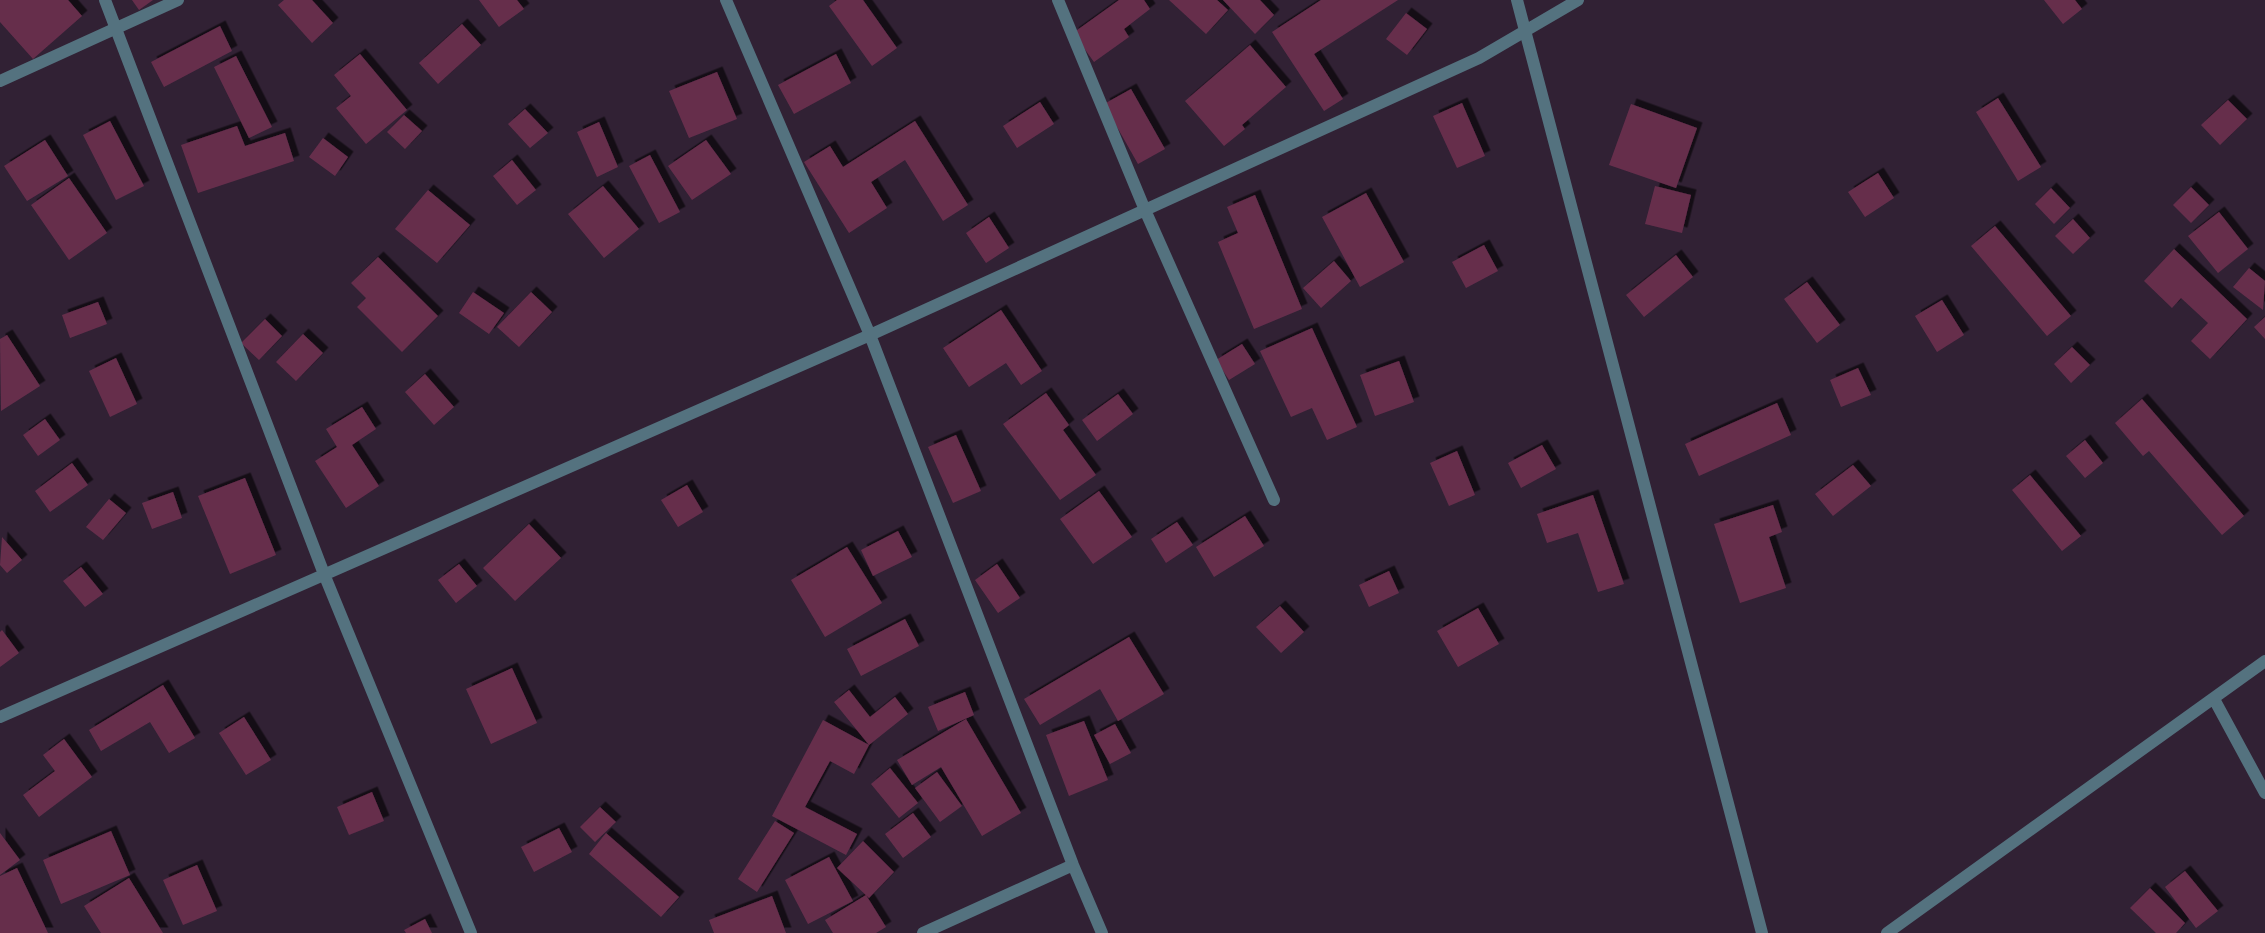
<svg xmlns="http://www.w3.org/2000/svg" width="2265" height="933" font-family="Signika,sans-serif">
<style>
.building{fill:#662e4c;filter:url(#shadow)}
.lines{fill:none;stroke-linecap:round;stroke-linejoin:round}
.minor{stroke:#54727f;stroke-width:12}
</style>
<defs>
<filter id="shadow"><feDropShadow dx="5.5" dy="-5.5" stdDeviation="0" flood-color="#0009"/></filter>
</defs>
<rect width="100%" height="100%" fill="#312134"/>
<path class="building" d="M0,0h68l14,16 -49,43 -33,-37z
M132,0h21l-14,10z
M284,0h28l21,23 -21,20 -34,-38z
M479,0h38l7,9 -25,18z
M837,0h26l34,48 -25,18 -43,-60z
M1119,0h25l6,9 -26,20 5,8 -35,25 -21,-29z
M1169,0h48l11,10 -22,24z
M1223,0h37l14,15 -19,19z
M1321,0h77l-84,54 29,45 -19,12 -52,-79z
M2044,0h31l7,9 -19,15z
M1406,13l21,16 -20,26 -21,-16z
M462,24l19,21 -43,39 -19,-21z
M220,26l12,25 -68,36 -13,-25z
M1250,45l36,42 -44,38 3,4 -21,17 -39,-45z
M360,54l47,56 -41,34 -30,-36 15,-12 -17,-21z
M836,54l15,29 -57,31 -16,-29z
M236,56l36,71 -23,11 -35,-71z
M717,72l20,47 -48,19 -20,-47z
M1131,89l34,60 -27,15 -34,-60z
M1998,98l43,69 -23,14 -42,-69z
M2228,100l19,19 -27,26 -19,-20z
M1040,102l14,22 -37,24 -14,-22z
M1462,103l23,53 -28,12 -24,-52z
M1631,104l66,24 -21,60 -67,-23z
M525,109l23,24 -18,15 -22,-24z
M404,115l18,16 -17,18 -18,-17z
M110,121l34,65 -28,14 -33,-65z
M915,121l53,84 -25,16 -38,-61 -34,22 16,26 -38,25 -45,-71 26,-16 13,21z
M599,122l19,45 -21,10 -20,-45z
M237,126l8,20 40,-13 9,28 -96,32 -17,-48z
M323,138l25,19 -13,19 -26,-19z
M45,140l23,36 -41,25 -23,-35z
M706,140l25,34 -39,26 -24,-34z
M650,155l30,57 -21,11 -30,-57z
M512,160l24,30 -19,15 -24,-29z
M1878,173l16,25 -29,19 -17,-25z
M69,178l38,55 -38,27 -38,-55z
M603,186l36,43 -35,29 -36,-44z
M1655,186l36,9 -9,38 -37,-9z
M2191,187l18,18 -18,18 -18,-18z
M2051,188l19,20 -16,16 -19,-20z
M428,190l42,35 -33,38 -42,-34z
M1366,193l38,69 -44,25 -38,-70z
M1255,195l47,114 -48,20 -36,-87 20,-9 -11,-26z
M2219,212l29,37 -30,24 -30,-37z
M989,217l20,31 -23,15 -20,-30z
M2073,219l17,19 -17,16 -18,-18z
M1995,226l76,90 -24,20 -76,-90z
M1484,245l14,26 -32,17 -14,-26z
M2174,249l73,70 -37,40 -19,-18 17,-18 -27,-25 -9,10 -28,-27z
M1676,255l17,22 -49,40 -18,-22z
M378,257l60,59 -36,36 -45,-45 9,-9 -15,-15z
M1334,261l17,20 -30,27 -18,-20z
M2249,268l16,13 -2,29 -30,-23z
M1807,282l33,43 -23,18 -33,-44z
M473,292l31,21 -15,21 -30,-21z
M531,292l21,20 -33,35 -22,-20z
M1942,300l22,35 -27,17 -22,-36z
M98,302l9,22 -37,14 -8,-23z
M1001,310l41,61 -21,14 -15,-22 -37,24 -26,-39z
M2265,317v22l-11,-12z
M265,319l17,17 -23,24 -18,-17z
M1312,328l45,99 -30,13 -15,-32 -21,9 -31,-66z
M303,334l20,19 -27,28 -20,-19z
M7,335l33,51 -39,25 -1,-72z
M1242,344l13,20 -26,16 -13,-20z
M2072,347l18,18 -19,18 -17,-19z
M116,358l21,46 -27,13 -21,-46z
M1399,361l15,41 -39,14 -15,-41z
M1858,368l13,27 -30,12 -11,-27z
M425,374l29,33 -20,18 -29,-33z
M1046,393l23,32 -6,5 33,45 -36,25 -57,-76z
M1118,394l15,20 -36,27 -15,-21z
M2142,399l102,117 -22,19 -73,-84 -6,5 -28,-33z
M1777,403l14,32 -92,41 -14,-32z
M362,407l14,22 -24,16 27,41 -33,22 -31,-47 22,-14 -11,-18z
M45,419l15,21 -22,16 -15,-21z
M956,435l25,56 -28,12 -25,-56z
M2085,440l18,23 -18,15 -19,-22z
M1542,445l14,24 -35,19 -13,-25z
M1457,451l18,44 -26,11 -19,-43z
M72,463l16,22 -38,27 -15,-21z
M1853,465l18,21 -38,30 -18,-22z
M2030,475l51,61 -19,15 -50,-61z
M245,478l31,77 -46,19 -32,-78z
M687,485l16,27 -25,15 -17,-27z
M1099,491l33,46 -39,27 -33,-45z
M173,492l9,26 -30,11 -10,-26z
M1593,495l31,89 -26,8 -20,-59 -31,10 -10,-29z
M109,499l17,14 -23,27 -17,-13z
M1773,505l9,27 -13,5 17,51 -46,15 -26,-79z
M1245,516l19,30 -50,31 -18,-30z
M1177,522l16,23 -27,18 -15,-24z
M529,524l32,34 -46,43 -32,-33z
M898,531l14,26 -39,19 -12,-26z
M2,537l20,23 -15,13 -7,-8z
M847,547l35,56 -57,34 -34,-57z
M459,564l18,22 -21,17 -18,-23z
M997,564l23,34 -22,15 -23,-33z
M81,567l22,27 -18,13 -22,-26z
M1389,571l10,22 -30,14 -10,-22z
M1280,606l24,26 -23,21 -25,-26z
M1478,608l21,36 -41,23 -21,-36z
M905,619l14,27 -58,30 -14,-27z
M2,630l17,23 -19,14v-35z
M1129,637l35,57 -46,27 -18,-32 -60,36 -16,-26z
M512,668l25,55 -46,21 -25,-55z
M163,685l32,53 -26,15 -19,-31 -49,29 -12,-21z
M849,690l21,27 25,-20 13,17 -39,31 -35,-43z
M965,692l9,23 -36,16 -10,-24z
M244,717l27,43 -25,15 -27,-42z
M966,719l55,94 -39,23 -41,-69 -29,18 -15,-25z
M823,720l46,25 -15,29 -24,-13 -25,46 52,27 -11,21 -74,-39z
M1084,721l24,59 -39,16 -23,-61z
M1115,724l16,29 -21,11 -16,-29z
M64,739l28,38 -53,40 -16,-22 32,-24 -12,-16z
M890,768l28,35 -19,15 -28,-34z
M937,772l25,34 -22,16 -25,-34z
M372,792l12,29 -35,14 -12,-28z
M600,807l16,15 -21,20 -15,-15z
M913,813l18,24 -28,21 -18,-24z
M775,821l19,12 -37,59 -19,-13z
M559,828l13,24 -38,20 -13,-25z
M111,831l19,44 -69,29 -18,-44z
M0,833l20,27 -20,15z
M606,833l73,64 -18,20 -72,-63z
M863,841l31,31 -25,26 -32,-30z
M829,857l24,44 -45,23 -23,-44z
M197,865l20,46 -34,14 -20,-45z
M17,868l31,65h-48v-57z
M2185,871l33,40 -22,17 -31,-41z
M129,878l34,55h-62l-17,-27z
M2150,888l35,35 -9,10h-20l-26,-25z
M866,895l20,32 -10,6h-43l-8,-13z
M772,896l14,37h-72l-5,-13z
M425,919l7,14h-26l-2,-3z"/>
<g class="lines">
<path class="minor" d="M105,0l219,574 147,359
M726,0l144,335 203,530 29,68
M1058,0l87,210 129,290
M1517,0l245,933
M0,81l178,-81
M2214,699l51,94
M0,717l870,-382 275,-125 334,-152 99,-58
M923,933l150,-68
M1887,933l378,-272"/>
</g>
</svg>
